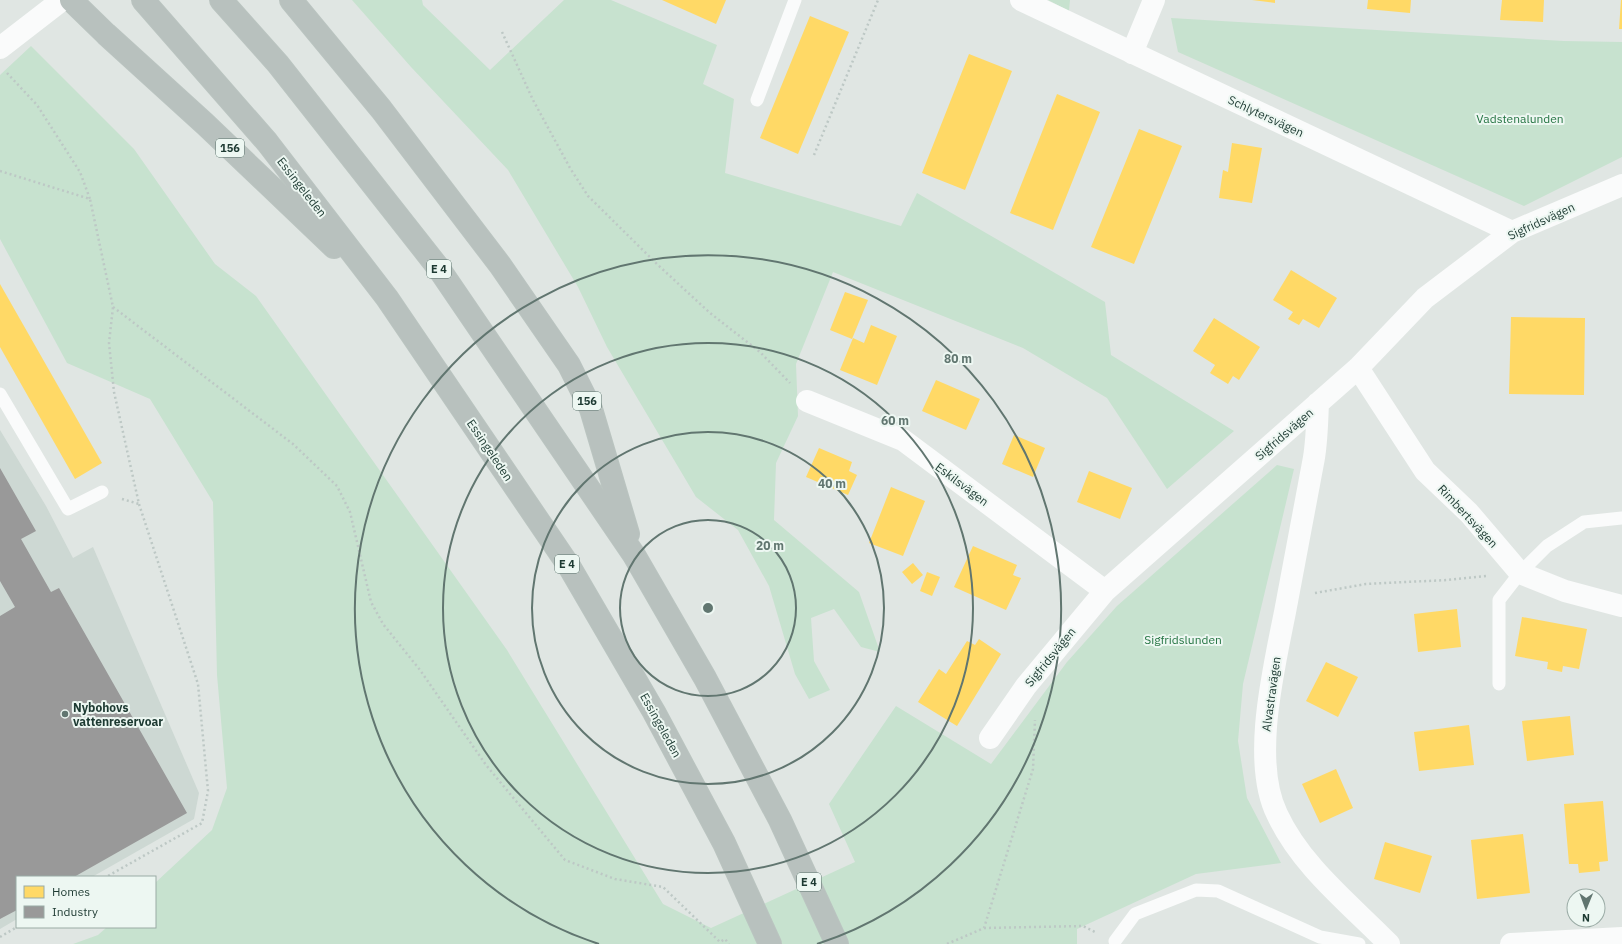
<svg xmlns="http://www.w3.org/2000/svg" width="1622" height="944" font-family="'IBM Plex Sans',sans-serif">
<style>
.built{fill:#cdd8d3}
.green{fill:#c7e2cf}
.homes{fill:#ffd966}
.industry{fill:#999}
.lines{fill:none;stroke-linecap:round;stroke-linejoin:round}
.highway-casing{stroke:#bac4c0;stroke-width:24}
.path{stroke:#bdc8c5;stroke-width:2.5;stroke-dasharray:2 3;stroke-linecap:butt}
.lane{stroke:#fafbfb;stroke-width:13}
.street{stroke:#fafbfb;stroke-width:22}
.highway{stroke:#b8c1be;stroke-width:22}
.ring{fill:none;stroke:#617670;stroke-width:2}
.poi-dot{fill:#617670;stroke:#edf7f2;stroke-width:1.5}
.labels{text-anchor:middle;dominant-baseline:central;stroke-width:4;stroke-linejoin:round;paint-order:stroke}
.shield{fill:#edf7f2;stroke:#5b736c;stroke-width:1}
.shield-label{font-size:11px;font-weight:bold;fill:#1d3a32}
.street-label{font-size:12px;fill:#1d3a32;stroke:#edf7f2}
.park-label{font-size:12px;fill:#247442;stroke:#edf7f2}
.poi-label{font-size:12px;font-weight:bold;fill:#1d3a32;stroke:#edf7f2;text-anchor:start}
.centre{fill:#617670;stroke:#edf7f2;stroke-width:2}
.ring-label{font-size:12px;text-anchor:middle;font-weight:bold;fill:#617670;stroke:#edf7f2;stroke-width:4;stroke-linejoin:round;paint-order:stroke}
</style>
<rect width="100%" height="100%" fill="#e0e6e3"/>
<path class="built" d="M0,430l46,76 27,52 20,-11 106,246 -5,26 -102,58h-75v42l-17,10z"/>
<path class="green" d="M352,0h70l1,5 67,65 74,-70h47l106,45 -14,39 31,15 -9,74 176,53 16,-33 188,109 6,53 123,76 -67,58 -60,-91 -84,-50 -190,-76 -37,92 2,52 -22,47 -2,57 85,72 21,60 -19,-5 -27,-38 -23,9 3,43 16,29 -21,9 -14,-25 -26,-88 -31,-56 -42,-33 -89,-150 -29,-60 -70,-117 -97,-103z
M1048,0h22l-1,11z
M1171,18l393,23 58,1v115l-98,49 -346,-154z
M31,46l103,103 81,115 41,32 251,354 156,254 48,24 144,-66 -26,-58 67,-98 95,58 76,-102 50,-56 160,-141 17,4 -51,215 -5,57 9,57 34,65 -85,11 -119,55v15h-1004l25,-9 9,-8h48v-44l57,-53 15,-42 -10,-113 -4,-173 -63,-103 -83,-36 -67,-124v-164z"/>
<path class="homes" d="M662,0h64l-10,24z
M1252,0h23v3z
M1368,0h43l-1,13 -43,-4z
M1502,0h42l-1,22 -43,-2z
M1621,0h1v29h-3z
M810,16l39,16 -51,122 -38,-16z
M969,54l43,17 -47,119 -43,-17z
M1057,94l43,18 -47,118 -43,-17z
M1139,129l43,17 -48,118 -43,-17z
M1232,143l30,5 -10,55 -33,-5 4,-28 5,2z
M1291,270l46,28 -18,30 -16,-9 -4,6 -11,-6 5,-7 -20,-12z
M0,284l102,179 -27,16 -75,-132z
M845,292l23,8 -16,39 -22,-9z
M1511,317l74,1 -1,77 -75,-1z
M1214,318l46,29 -21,33 -6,-4 -5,8 -18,-11 5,-8 -22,-14z
M871,325l26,11 -20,49 -37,-15 13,-32 11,5z
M936,380l44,19 -14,31 -44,-19z
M1014,435l31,13 -12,29 -31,-13z
M819,448l33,14 -3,9 8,4 -9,20 -42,-18z
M1089,471l43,17 -12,31 -43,-17z
M891,487l34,14 -22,55 -34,-13z
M973,546l44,19 -4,10 8,3 -15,32 -52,-23z
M913,563l10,12 -11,9 -10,-12z
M927,572l13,5 -8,19 -12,-5z
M1457,609l4,38 -43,5 -4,-38z
M1522,617l65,12 -8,40 -16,-3 -1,6 -15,-3 1,-7 -33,-6z
M979,639l22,15 -44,72 -39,-24 21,-33 7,5 21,-33 8,4z
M1326,662l32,15 -20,40 -32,-16z
M1570,716l4,39 -47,6 -5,-40z
M1469,725l5,40 -55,6 -5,-39z
M1336,769l17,39 -33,15 -18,-39z
M1603,801l5,60 -9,1 1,9 -21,2 -1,-9h-9l-5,-60z
M1523,834l7,59 -53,6 -6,-59z
M1385,842l47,14 -12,37 -46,-14z"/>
<path class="industry" d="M0,468l36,63 -15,8 30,53 8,-4 128,225 -113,64h-57v33l-17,9v-303l15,-9 -15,-26z"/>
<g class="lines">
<defs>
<path id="highway" d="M71,0l35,34 99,90 129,123
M143,0l124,142 120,156 182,268 85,146 70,131 46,101
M221,0l57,64 159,202 197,289 71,123 75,142 57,124
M291,0l90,109 119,156 69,100 22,44 37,125"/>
</defs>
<use href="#highway" class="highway-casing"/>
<path class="path" d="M502,32l31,68 37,68 18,28 70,69 52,48 50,39 30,31
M7,73l30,32 43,67 10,27
M814,155l64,-155
M0,171l90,28 23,108 -4,36 5,49 25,112 59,180 10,107 -6,32 -96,54
M113,307l180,137 44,42 13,26 21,90 12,22 37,46 66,95 79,95 50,19 48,8 57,55 5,-3 4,5
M122,499l17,5
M1315,593l51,-9 81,-4 40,-4
M984,928l99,-2 12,6
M0,937l17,-10
M947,944l37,-16 49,-159 2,-49"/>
<path class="lane" d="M757,100l38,-100
M0,394l68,115 34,-17
M1499,684v-84l21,-27 27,-27 37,-24 38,-4
M1115,941l20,-27 61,-24 22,1 102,46 39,7"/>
<path class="street" d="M1021,0l491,232
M0,48l62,-48
M1132,53l22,-53
M1358,368l67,103 44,42 51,60 45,18 57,15
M807,401l96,39 202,151
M1318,403c-1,20 -1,41 -5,60 -9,50 -19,99 -28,149 -11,56 -34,149 -8,202 24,52 73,90 112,130
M990,738l36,-52 79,-95 253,-223 67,-70 87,-66 110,-47
M1511,944l111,-6"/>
<use href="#highway" class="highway"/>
</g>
<g class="ring">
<circle cx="708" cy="608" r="88"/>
<circle cx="708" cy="608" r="176"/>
<circle cx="708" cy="608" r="265"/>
<path d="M599 944A353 353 0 1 1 817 944"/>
</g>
<circle class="poi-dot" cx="65" cy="714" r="4"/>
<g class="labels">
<g class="shield">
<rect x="216" y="139" width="28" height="18" rx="3"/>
<rect x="427" y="260" width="24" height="18" rx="3"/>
<rect x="573" y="392" width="28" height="18" rx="3"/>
<rect x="555" y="555" width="24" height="18" rx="3"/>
<rect x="797" y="873" width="24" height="18" rx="3"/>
</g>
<g class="shield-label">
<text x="230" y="148">156</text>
<text x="439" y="269">E 4</text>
<text x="587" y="401">156</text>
<text x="567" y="564">E 4</text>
<text x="809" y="882">E 4</text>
</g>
<g class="street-label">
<text transform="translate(1266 116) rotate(25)">Schlytersvägen</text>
<text transform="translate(302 187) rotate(52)">Essingeleden</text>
<text transform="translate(1541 221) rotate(-25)">Sigfridsvägen</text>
<text transform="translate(1284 434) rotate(-41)">Sigfridsvägen</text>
<text transform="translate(490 450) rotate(56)">Essingeleden</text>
<text transform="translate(962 484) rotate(37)">Eskilsvägen</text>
<text transform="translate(1468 516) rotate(47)">Rimbertsvägen</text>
<text transform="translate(1050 657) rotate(-51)">Sigfridsvägen</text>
<text transform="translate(1271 694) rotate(-82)">Alvastravägen</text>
<text transform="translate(661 725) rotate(61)">Essingeleden</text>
</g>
<g class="park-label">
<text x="1520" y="118">Vadstenalunden</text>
<text x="1183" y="639">Sigfridslunden</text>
</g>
<g class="poi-label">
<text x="73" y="707">Nybohovs<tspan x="73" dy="14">vattenreservoar</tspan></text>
</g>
</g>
<circle cx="708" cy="608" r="6" class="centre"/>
<g class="ring-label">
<text x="958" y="363">80 m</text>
<text x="895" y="425">60 m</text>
<text x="832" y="488">40 m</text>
<text x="770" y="550">20 m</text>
</g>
<rect x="16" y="876" width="140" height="52" fill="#edf7f2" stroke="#9aaba5"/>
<rect x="24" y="886" width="20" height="12" fill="#ffd966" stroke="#9aaba5"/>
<text x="52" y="896" font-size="12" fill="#1d3a32">Homes</text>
<rect x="24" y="906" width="20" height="12" fill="#999999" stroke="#9aaba5"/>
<text x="52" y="916" font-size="12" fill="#1d3a32">Industry</text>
<g transform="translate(1586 908) rotate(181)"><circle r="19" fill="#edf7f2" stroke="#9aaba5"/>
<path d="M0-3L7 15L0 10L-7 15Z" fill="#617670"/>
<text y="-6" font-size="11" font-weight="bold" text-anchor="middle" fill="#1d3a32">N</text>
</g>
</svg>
